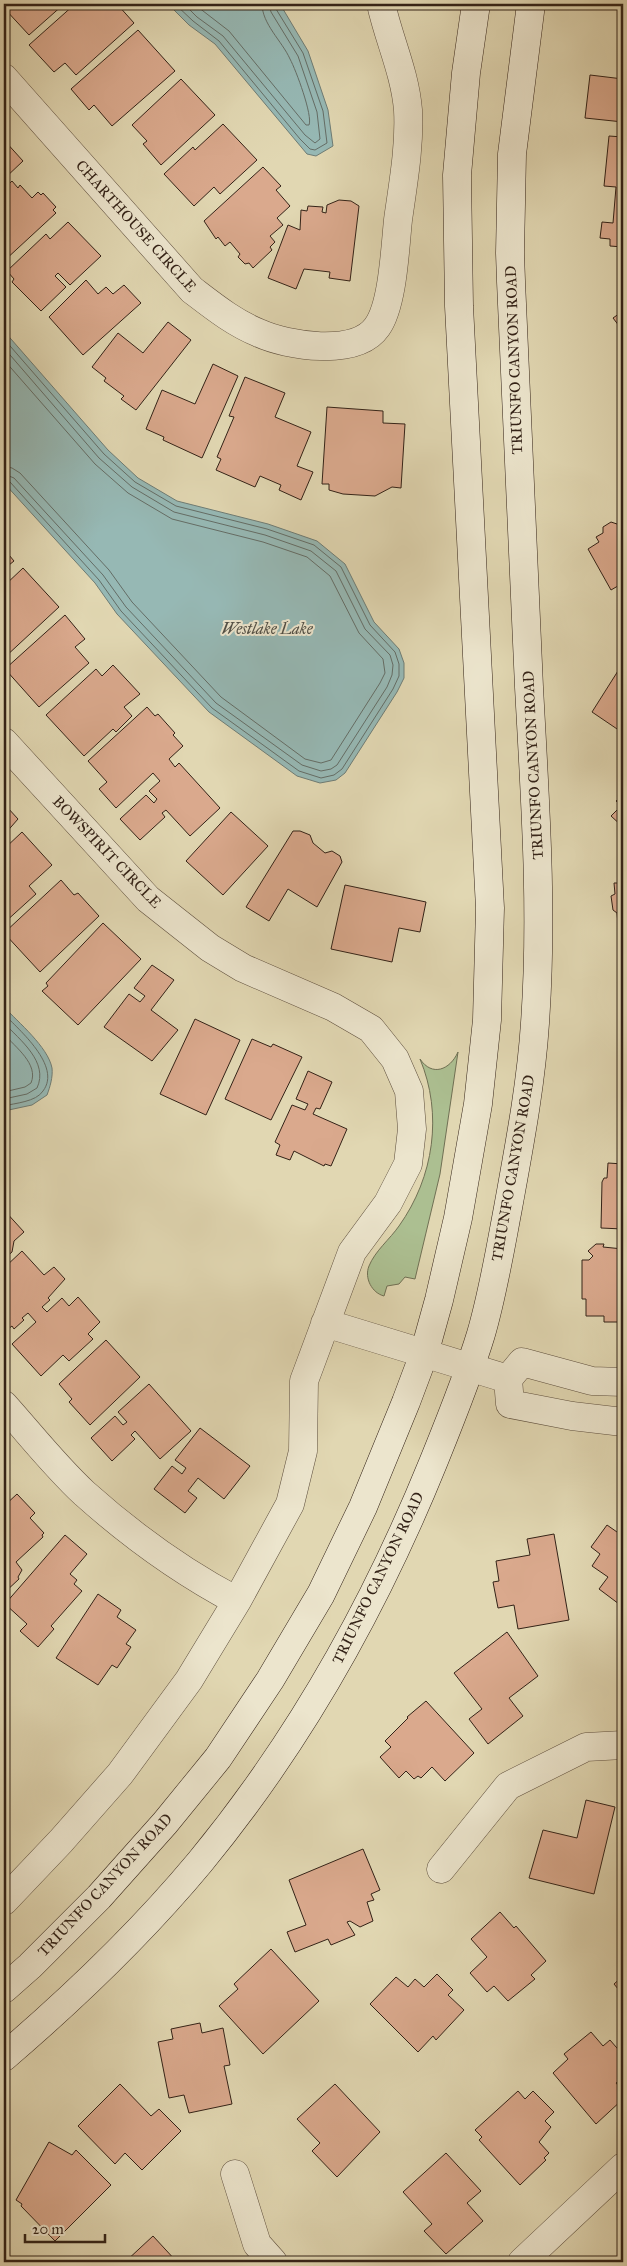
<svg xmlns="http://www.w3.org/2000/svg" width="627" height="2266" font-family="'IM FELL Great Primer',serif">
<style>
.green{fill:#acbf91;stroke:#707054}
.water{fill:#96b8b4;stroke:#6e7c75}
.lines{fill:none;stroke-linecap:round;stroke-linejoin:round}
.shore{stroke:#646d66;stroke-width:1}
.building{fill:#daa98d;stroke:#332217}
.street-casing{stroke:#5e4f3e;stroke-width:29}
.secondary-casing{stroke:#332217;stroke-width:29}
.street{stroke:#ece5cd;stroke-width:28}
.secondary{stroke:#ece5cd;stroke-width:28}
.labels{text-anchor:middle;dominant-baseline:central;stroke-width:4;stroke-linejoin:round;paint-order:stroke}
.street-label{font-size:15px;fill:#332217;stroke:#ece5cd}
.water-label{font-size:16px;font-style:italic;fill:#514f46;stroke:#ece5cd}
</style>
<rect width="100%" height="100%" fill="#e1d7b2"/>
<filter id="stains"><feTurbulence type="fractalNoise" baseFrequency=".004" numOctaves="4"/><feColorMatrix values="0 0 0 0 .2 0 0 0 0 .09 0 0 0 0 .02 0 0 0 .5 -.17"/></filter>
<radialGradient id="worn" r=".72"><stop offset=".6" stop-color="#630" stop-opacity="0"/><stop offset="1" stop-color="#630" stop-opacity=".3"/></radialGradient>
<path class="green" d="M458,1052l-18,122 -25,105 -10,-2 -6,7 -12,2 -3,10c-12,-3 -20,-18 -15,-30 6,-15 21,-27 30,-40 35,-49 44,-112 21,-167 12,18 30,11 38,-7z"/>
<path class="water" d="M168,4h112l28,47 20,59 5,36 -17,10 -9,-2 -92,-110 -26,-19z
M4,331l104,119 30,28 39,23 91,23 49,17 28,23 29,58 25,27 5,14v15l-7,14 -52,81 -9,7 -16,3 -23,-7 -88,-64 -92,-98 -22,-31 -91,-100z
M4,1007c14,15 44,40 48,61 1,9 -2,19 -5,27l-15,10 -28,6z"/>
<g class="lines">
<path class="shore" d="M175,4l18,17 26,20 81,98 10,10 5,1 12,-7 -4,-32 -20,-58 -27,-44v-5
M184,4l13,13 26,19 82,99 10,8 5,-4 -3,-27 -19,-56 -27,-44 -2,-8
M194,4l35,27 77,94h3c4,-9 -13,-55 -19,-66 -8,-18 -28,-35 -28,-55
M4,339l100,115 31,28 41,24 91,23 47,16 27,22 29,58 25,27 4,12v12l-6,13 -51,80 -8,6 -13,3 -22,-7 -87,-63 -91,-97 -22,-31 -89,-98 -6,-2
M4,348l95,110 33,29 42,25 91,23 46,16 25,20 29,58 25,26 3,10 -1,10 -5,12 -50,78 -6,4 -10,2 -19,-6 -86,-62 -90,-96 -23,-32 -89,-97 -10,-4
M4,360l91,104 33,29 44,26 91,23 44,15 23,19 29,57 24,26 2,14 -5,10 -49,77 -10,3 -16,-4 -84,-62 -89,-95 -23,-32 -89,-97 -8,-5 -8,-2
M4,1014c15,16 58,52 39,77 -7,11 -28,12 -39,15
M4,1023c16,17 45,39 33,65l-10,6 -23,5
M4,1034c11,13 35,30 27,49l-6,4 -21,5"/>
</g>
<path class="building" d="M4,4h60l-35,31 -25,-27z
M75,4h42l17,19 -58,52 -11,-12 -11,9 -25,-27z
M138,30l37,41 -63,55 -18,-21 -5,5 -18,-21z
M590,75l33,4v43l-38,-4z
M181,79l34,36 -54,50 -18,-21 4,-3 -15,-16z
M223,124l34,36 -37,34 -6,-7 -20,19 -30,-32 29,-27 2,3z
M609,136l14,1v110l-13,-1v-7l-10,-1 2,-16 11,1 3,-36 -12,-1z
M4,140l19,21 -19,18z
M263,167l18,19 -5,4 14,16 -13,12 6,7 -13,11 5,6 -5,5 2,3 -19,18 -4,-5 -4,1 -7,-7 2,-3 -10,-12 -5,4 -7,-9 -2,2 -12,-18z
M12,181l6,7 2,-3 12,13 6,-6 3,3 2,-2 13,14 -3,3 3,3 -52,48v-72z
M339,200l12,1 8,5 -9,75 -21,-3 1,-6 -26,-3 -8,20 -28,-11 20,-53 12,5 1,-20 6,1 1,-5 15,1 -1,5 4,1 1,-8z
M68,222l33,34 -31,29 -12,-12 -3,3 11,11 -25,24 -29,-29 2,-3 -7,-8 39,-37 4,5z
M86,280l12,14 8,-7 7,7 11,-9 17,18 -58,52 -34,-38z
M623,311v20l-10,-13z
M168,322l23,18 -55,70 -15,-11 3,-3 -20,-15 2,-3 -14,-11 26,-34 25,20z
M213,364l25,12 -36,82 -39,-18 1,-3 -18,-8 16,-39 33,14z
M245,377l40,16 -10,24 36,15 -14,34 16,6 -12,28 -22,-10 2,-5 -21,-9 -5,11 -39,-17 5,-11 -4,-2 17,-40 -5,-1z
M327,407l56,4v12l22,1 -4,64 -9,-1 -17,9 -32,-2 -14,-4v-6h-7z
M623,520v63l-12,7 -23,-41 11,-7 -3,-5 7,-4v-6l8,-5 6,2z
M4,549l10,12 -10,8 4,4 -4,3z
M23,568l36,39 -55,51v-72z
M65,615l20,24 -10,8 14,16 -50,44 -34,-38z
M623,663v70l-31,-21z
M113,665l27,29 -16,13 8,9 -16,16 -3,-3 -29,27 -38,-41 50,-46 6,7z
M147,707l8,9 3,-2 17,19 -2,2 10,11 -14,13 6,8 4,-4 41,45 -30,28 -24,-26 -4,3 3,4 -25,23 -20,-21 26,-24 8,8 3,-4 -8,-8 11,-10 -7,-8 -37,35 -17,-19 8,-7 -19,-21z
M623,786v41l-12,-11 10,-10 -5,-5 5,-5 -2,-6z
M7,807l11,12 -14,16v-24z
M231,812l37,34 -45,49 -37,-34z
M293,831h7l10,4 3,8 12,10 7,-2 8,5 2,6 -25,45 -29,-18 -19,32 -23,-14z
M22,832l30,33 -23,21 7,8 -32,29v-74z
M61,880l13,15 4,-2 21,23 -59,56 -36,-39z
M614,883h9v52h-4l-2,-22 -4,-3 -2,-14 4,-2z
M345,885l81,17 -6,30 -21,-4 -7,34 -61,-13z
M103,923l38,36 -63,66 -36,-34 6,-5 -2,-3z
M152,965l22,15 -23,30 27,20 -26,31 -48,-34 25,-33 11,8 5,-6 -11,-8z
M195,1019l45,21 -34,75 -46,-21z
M252,1039l19,8 2,-3 29,13 -31,63 -46,-21z
M308,1071l24,11 -12,27 -4,-1 -3,6 34,15 -16,37 -6,-2 -1,2 -30,-15 -4,9 -14,-5 4,-10 -5,-3 17,-37 13,5 3,-6 -12,-5z
M608,1163l15,1v65l-22,-1 1,-46 2,-4h3z
M4,1210l20,22 -10,9 -2,11 -8,7z
M596,1244h8l-1,3 20,2v73h-19v-6h-18v-17h-4v-39h7l4,-4 -5,-5z
M22,1251l22,24 10,-8 11,12 -17,19 2,2 -8,7 5,5 15,-14 7,8 9,-9 22,25 -12,12 5,5 -24,22 -6,-6 -22,21 -29,-32 24,-22 -8,-9 -6,5 2,2 -10,9 -2,-3 -8,6v-64z
M106,1340l34,37 -50,48 -21,-23 3,-3 -13,-15z
M149,1384l42,47 -31,28 -25,-28 -4,4 4,4 -23,22 -21,-23 24,-22 8,9 4,-3 -9,-10z
M200,1428l50,38 -26,33 -26,-21 -10,13 9,7 -12,15 -31,-24 18,-23 10,8 4,-6 -11,-8z
M17,1494l18,19 -5,5 14,15 -2,2 1,2 -27,25 6,8 -4,7 1,2 -15,14v-87z
M607,1525l10,7 6,-7v82l-24,-18 9,-12 -16,-11 8,-12 -9,-7z
M554,1534l15,86 -51,9 -4,-24 -16,3 -5,-26 6,-1 -3,-20 34,-6 -3,-16z
M65,1535l22,19 -17,20 7,6 -3,4 8,7 -31,35 3,3 -16,18 -18,-16 7,-7 -22,-20z
M98,1594l23,16 -4,7 19,13 -10,14 5,3 -14,21 -5,-3 -14,20 -42,-27z
M507,1632l31,44 -29,22 14,18 -35,28 -19,-25 13,-10 -28,-36z
M426,1701l48,52 -29,28 -13,-14 -11,11 -3,-2 -4,3 -8,-8 -7,7 -19,-21 11,-10 -6,-6 23,-23 -1,-1z
M586,1800l29,7 -21,87 -65,-16 14,-48 34,8z
M363,1849l17,41 -9,4 3,6 -7,2 6,19 -13,6 -10,-6 -3,1 8,13 -24,10 -3,-6 -33,13 -8,-20 19,-7 -17,-45z
M500,1912l14,16 2,-2 30,35 -15,14 4,4 -27,22 -14,-15 -7,6 -17,-19 17,-16 -16,-18z
M271,1949l48,52 -56,53 -44,-48 19,-17 -4,-5z
M437,1974l16,16 -5,5 16,15 -28,30 -3,-4 -15,16 -48,-48 26,-27 12,10 7,-8 9,8z
M623,1976v19l-9,-11z
M200,2023l2,10 21,-5 7,37 -6,1 8,38 -43,9 -5,-18 -15,3 -11,-56 15,-3 -2,-10z
M591,2032l12,14 7,-6 13,15v12l-6,6 5,5 -6,5 7,8v8l-27,25 -43,-51 15,-14 -4,-5z
M120,2084l31,32 8,-7 22,22 -39,39 -17,-17 -10,11 -37,-38z
M335,2084l45,48 -43,45 -25,-26 8,-8 -23,-24z
M518,2091l7,8 8,-8 21,21 -9,9 6,6 -12,15 10,11 -5,5 2,2 -26,25 -41,-45 3,-3 -7,-7z
M49,2142l23,13 4,-5 35,35 -56,56 -34,-35 1,-2 -6,-4z
M446,2153l35,38 -14,12 16,18 -37,33 -22,-23 8,-7 -29,-32z
M153,2236l24,26h-52z"/>
<g class="lines">
<defs>
<path id="street" d="M4,78l188,212c21,16 42,33 67,43 28,13 97,24 118,-6 16,-22 18,-79 21,-107 5,-36 12,-74 10,-110 -3,-37 -19,-70 -27,-106
M4,742l144,157 62,49 33,20 90,39 38,22 24,30 14,32 3,38 -4,35 -20,39 -36,49 -48,129 -1,70 -13,53 -53,97 -48,79 -69,94 -59,67 -57,60
M325,1323l183,56
M623,1382l-31,-1 -70,-19 -14,17 2,25 62,12 51,6
M4,1405c26,29 51,61 80,88 48,43 96,78 153,108
M441,1869l67,-83 78,-39 37,-2
M235,2174l22,70 16,18
M522,2262l101,-95"/>
<path id="secondary" d="M4,1989l26,-23 69,-69 66,-74 53,-65 52,-78 51,-86 42,-87 43,-105 18,-48 15,-54 19,-82 20,-114 9,-84 3,-112 -31,-602 -2,-131 9,-102 10,-69
M4,2057c70,-60 137,-124 196,-195 98,-119 175,-256 233,-399 17,-42 35,-86 48,-129 12,-41 19,-84 27,-126 11,-61 23,-123 27,-185 8,-112 0,-224 -6,-336 -7,-144 -14,-289 -19,-434l2,-99 19,-150"/>
</defs>
<use href="#street" class="street-casing"/>
<use href="#secondary" class="secondary-casing"/>
<use href="#street" class="street"/>
<use href="#secondary" class="secondary"/>
</g>
<g class="labels">
<g class="street-label">
<text transform="translate(136 226) rotate(48)">CHARTHOUSE CIRCLE</text>
<text transform="translate(514 360) rotate(-92)">TRIUNFO CANYON ROAD</text>
<text transform="translate(533 765) rotate(-93)">TRIUNFO CANYON ROAD</text>
<text transform="translate(107 852) rotate(46)">BOWSPIRIT CIRCLE</text>
<text transform="translate(513 1168) rotate(-80)">TRIUNFO CANYON ROAD</text>
<text transform="translate(378 1578) rotate(-64)">TRIUNFO CANYON ROAD</text>
<text transform="translate(105 1885) rotate(-47)">TRIUNFO CANYON ROAD</text>
</g>
<g class="water-label">
<text x="267" y="628">Westlake Lake</text>
</g>
</g>
<rect width="627" height="2266" fill="none" stroke="#e1d7b2" stroke-width="20"/>
<rect x="5" y="5" width="617" height="2256" fill="none" stroke="#332217" stroke-width="2.5"/>
<rect x="10" y="10" width="607" height="2246" fill="none" stroke="#332217"/>
<path d="M25 2234v8h80v-8" fill="none" stroke="#332217" stroke-width="2.5"/>
<text x="32" y="2234" font-size="15" fill="#332217" stroke="#ece5cd" stroke-width="4" paint-order="stroke">20 m</text>
<rect width="100%" height="100%" filter="url(#stains)"/>
<rect width="100%" height="100%" fill="url(#worn)"/>
</svg>
